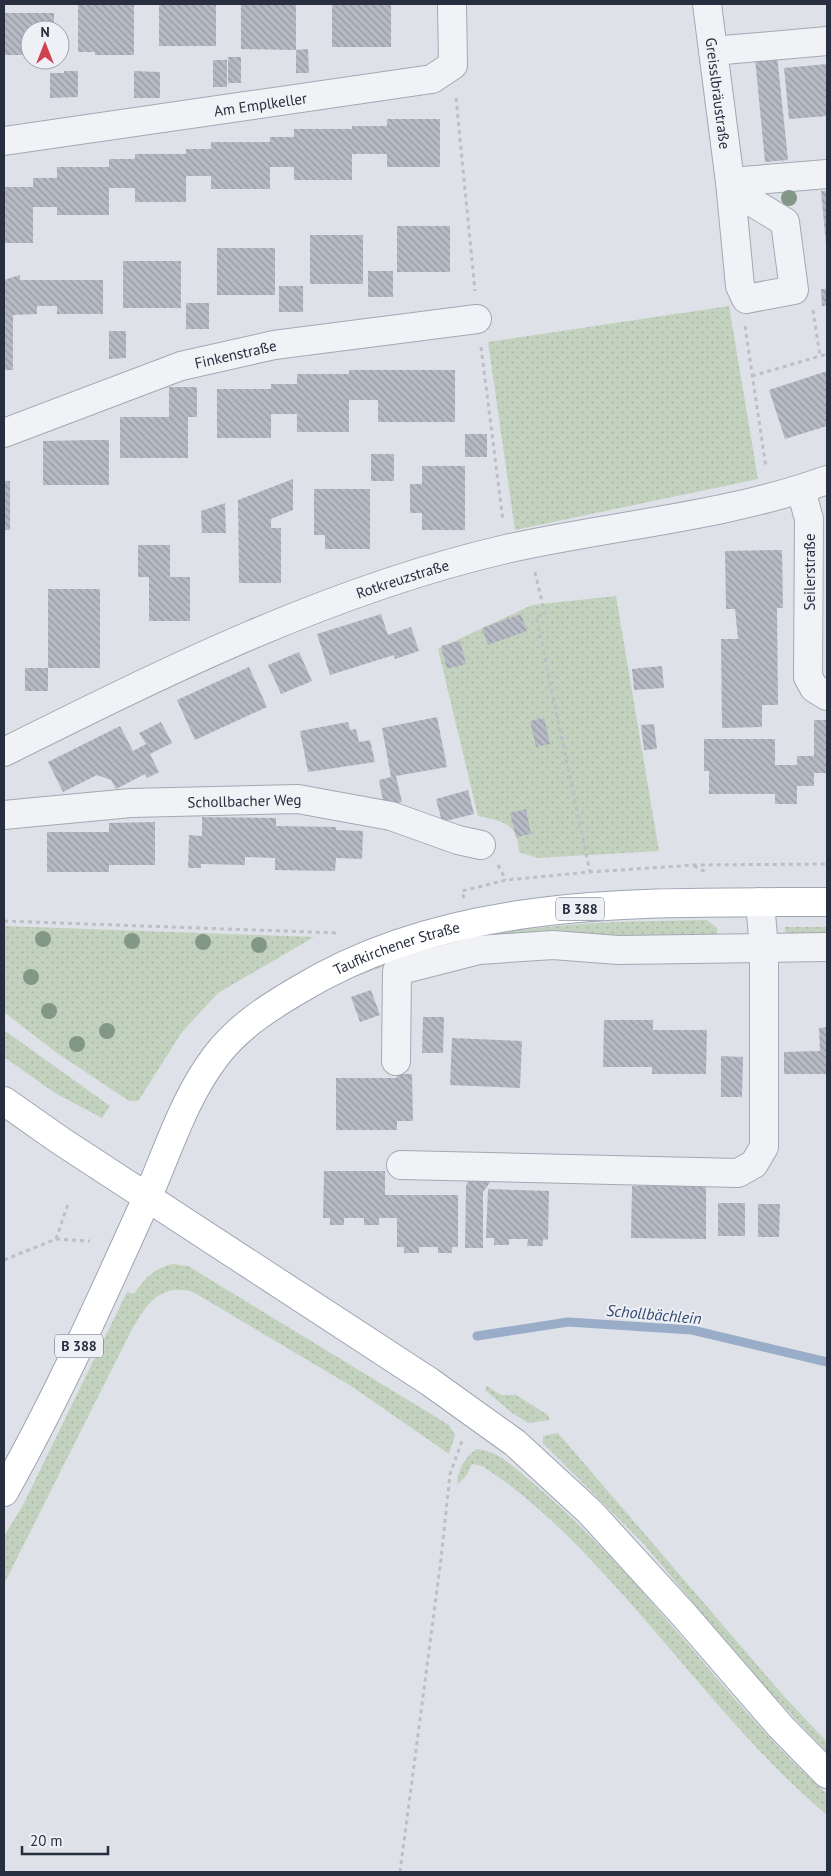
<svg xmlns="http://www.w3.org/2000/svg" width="831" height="1876" font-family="'PT Sans',sans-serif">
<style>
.grass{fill:url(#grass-dots)}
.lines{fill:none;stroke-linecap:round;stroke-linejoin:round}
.stream{stroke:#99acc8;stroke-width:9}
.building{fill:url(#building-back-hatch)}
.minor-casing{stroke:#a3a8b2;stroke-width:30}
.major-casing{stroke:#9ea5b4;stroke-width:30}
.path{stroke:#bcbfc6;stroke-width:3;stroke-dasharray:4 4;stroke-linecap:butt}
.minor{stroke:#f1f2f6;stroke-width:28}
.major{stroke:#fff;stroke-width:28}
.tree{fill:#839786}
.labels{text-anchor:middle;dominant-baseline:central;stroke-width:4;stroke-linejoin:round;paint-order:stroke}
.shield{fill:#eef0f5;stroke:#636876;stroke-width:1}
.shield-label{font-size:14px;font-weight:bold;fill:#272e3f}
.street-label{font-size:15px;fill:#272e3f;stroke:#eef0f5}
.water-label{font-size:16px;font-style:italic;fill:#324a73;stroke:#eef0f5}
</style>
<defs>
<pattern id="grass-dots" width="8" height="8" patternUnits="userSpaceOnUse" patternTransform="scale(1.25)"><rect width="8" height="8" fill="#c3d2bf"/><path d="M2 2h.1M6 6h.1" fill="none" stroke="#a8b5a5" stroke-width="1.8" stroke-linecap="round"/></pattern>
<pattern id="building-back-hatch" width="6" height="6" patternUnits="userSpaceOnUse" patternTransform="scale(1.25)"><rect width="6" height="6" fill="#b6bac5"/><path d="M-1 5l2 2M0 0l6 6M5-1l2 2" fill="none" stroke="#9498a1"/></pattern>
</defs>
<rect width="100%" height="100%" fill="#dee1e8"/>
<path class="grass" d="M729,306l29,173 -243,51 -27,-188z
M616,596l43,255 -121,7 -19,-6c-1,-29 -17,-31 -41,-36l-40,-167 94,-44z
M707,920l10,8 1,13 -325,22 -41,15c119,-55 227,-56 355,-58z
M4,926l310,11 -96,56 -36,39 -44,69h-9l-72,-48 -53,-41z
M785,927h42v12h-42z
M4,1030l106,76 -8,12 -47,-25 -51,-36z
M173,1264l15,2 261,159 6,10 -6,19 -98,-68 -158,-94c-36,-10 -49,17 -64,43l-125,249v-48l19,-31 104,-213 7,2c11,-16 19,-25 39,-30z
M487,1386l14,9h15l32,20 2,5 -22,3 -16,-10 -27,-23z
M558,1433l224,261 45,48v11l-82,-88 -102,-122 -100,-100v-7z
M477,1449c23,2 40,21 57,35 88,74 156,167 234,252 18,20 39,40 59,58v21c-83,-70 -148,-160 -221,-239 -38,-41 -77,-80 -124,-110l-10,-2 -6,12 -9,9c1,-15 7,-28 20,-36z"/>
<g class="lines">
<path class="stream" d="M477,1336l91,-14 124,8 135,32"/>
</g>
<path class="building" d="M78,4h56v51h-39v-3h-17z
M159,4h57v42h-57z
M241,4h55v46l12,-1 1,24h-13v-23l-55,-1z
M332,4h59v43h-59z
M4,13h50v17h-24v25h-26z
M777,55l11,105 -23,2 -10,-104z
M228,57h13v26h-13z
M213,60h14v27h-14z
M827,64v52l-38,3 -5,-51z
M64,71h14v26l-28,1v-25h14z
M134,71l26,1v26h-26z
M387,119h53v48h-53v-13h-35v26h-58v-13h-24v22h-59v-13h-25v26h-51v-14h-26v27h-52v-8h-24v36h-29v-56h29v-9h24v-11h52v-8h26v-5h51v-5h25v-7h59v-5h24v-8h58v-3h35z
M821,191h6v53h-1z
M397,226h53v46h-53z
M310,235h53v49h-53z
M217,248h58v47h-58z
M123,261h58v47h-58z
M368,271h25v26h-25z
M20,275v5h83v34h-46v-8h-20v8l-24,1v55h-9v-90z
M279,286h24v26h-24z
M821,289h6v17h-5z
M186,303h23v26h-23z
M109,331h17v27l-17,1z
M349,370h106v52h-77v-22h-29v32h-52v-18h-26v24h-54v-49h54v-5h26v-10h52z
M827,371v55l-42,13 -16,-49z
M169,387h28v30h-9v41h-68v-41h49z
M465,434h22v23h-22z
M94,440h15v45h-66v-44z
M371,454h23v27h-23z
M422,466h43v64h-43v-17h-12v-29h12z
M293,479v31l-22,9v9h10v55h-42l-1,-83z
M4,481h6v49h-6z
M314,489h56v60h-45v-14h-11z
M225,503l1,30h-24l-1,-22z
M138,545h32v32h20v44h-41v-44h-11z
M782,550l1,58h-6l1,97h-16v22l-40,1 -1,-89h17l-3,-30h-9l-1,-58z
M48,589h52v79h-52z
M381,614l7,21 23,-8 8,24 -24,8 -1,-4 -64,20 -13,-41z
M521,614l6,17 -39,14 -6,-17z
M460,641l6,23 -19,5 -6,-23z
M299,652l13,29 -31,13 -13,-29z
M662,666l2,22 -30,2 -2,-21z
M249,667l18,40 -72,33 -18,-40z
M25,668h23v23h-23z
M437,717l10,50 -51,9 6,26 -18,4 -5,-26 12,-3 -9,-49z
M544,718l6,26 -14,3 -6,-26z
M814,720h13v53h-13v13h-17v18h-22v-10h-66v-23h-5v-32h71v26h22v-9h17z
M161,722l11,21 -22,11 9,18 -12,6 -2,-4 -29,15 -5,-9 -14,-5 -34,17 -15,-30 72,-36 13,25 13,-7 -7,-11z
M348,722l2,8 6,-1 3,13 11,-2 5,22 -67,10 -8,-41z
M654,724l3,25 -13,1 -3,-25z
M468,790l6,24 -32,8 -6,-23z
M526,809l5,25 -15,3 -6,-24z
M202,817l74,1v8l60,1v3l27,1 -1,28 -26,-1 -1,13 -60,-1v-12l-30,-1v8l-44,-1v4h-13l1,-33 13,1z
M155,822v43h-46v7h-62v-40h62v-9z
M371,990l9,25 -20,7 -9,-25z
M423,1017h21l-1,36h-21z
M604,1020h49v10h54l-1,44h-54v-7h-49z
M827,1027v47h-43v-22l36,-1 -1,-23z
M452,1038l70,3 -2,47 -70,-3z
M721,1056l22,1 -1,40h-21z
M397,1074h15l1,47h-16v9h-61v-52h61z
M324,1171h61v24h73v52h-6v6h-14v-6h-19v6h-15v-6h-7v-29h-18v7h-15v-7h-20v7h-14v-7h-7z
M470,1177l21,4 -8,11v56h-18l1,-62z
M632,1186h74v53l-75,-1z
M488,1189l61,2 -1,49 -5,-1v7h-16l1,-7h-19v6h-15v-7h-8z
M718,1203h27v33h-27z
M758,1204h22l-1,33h-21z"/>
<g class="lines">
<defs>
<g id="minor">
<path id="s1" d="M707,4l23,178 10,104 6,13 48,-9 -9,-68 -33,-20 -22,-20"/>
<path d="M713,51l114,-10"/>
<path id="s2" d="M4,141l428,-62 21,-14 -1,-61"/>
<path d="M730,182l97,-8"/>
<path id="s3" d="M4,433l177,-67 93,-21 203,-26"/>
<path d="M801,490l8,29 -1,158 6,11 13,8"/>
<path id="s4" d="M4,752c161,-80 325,-162 502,-203 107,-24 218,-32 321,-69"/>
<path id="s5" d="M4,815l127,-12 167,-4 93,17 67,24 23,5"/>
<path d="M396,1061l1,-90 82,-21 74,-5 65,5 209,-3"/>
<path d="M401,1165l337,8 16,-9 10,-17v-198l-4,-47"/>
</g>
<g id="major">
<path d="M4,1101l57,40 369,241 85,61 75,69 94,103 96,111 47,48"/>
<path id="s6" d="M4,1492c53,-94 98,-194 142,-292 22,-48 37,-101 70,-144 22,-29 53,-49 84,-67 157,-95 350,-86 527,-87"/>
</g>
</defs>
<use href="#minor" class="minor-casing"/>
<use href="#major" class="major-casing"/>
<path class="path" d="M456,98l19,193
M813,310l7,46
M745,326l21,142
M481,347l22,174
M752,376l75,-22
M535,572l10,43 -9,1 54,256
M498,865l8,15
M694,866l14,7
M464,898l-2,-7 44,-11 84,-8 104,-7 133,-1
M4,921l335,12
M56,1239l34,2
M4,1260l52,-21 12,-35
M400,1872l41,-313 9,-85 12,-33"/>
<use href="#minor" class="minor"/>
<use href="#major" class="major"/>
</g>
<g class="tree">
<circle cx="789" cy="198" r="8"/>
<circle cx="43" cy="939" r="8"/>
<circle cx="132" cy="941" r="8"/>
<circle cx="203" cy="942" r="8"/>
<circle cx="259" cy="945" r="8"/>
<circle cx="31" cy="977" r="8"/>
<circle cx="49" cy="1011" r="8"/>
<circle cx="107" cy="1031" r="8"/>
<circle cx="77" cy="1044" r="8"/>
</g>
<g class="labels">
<g class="shield">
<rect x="556" y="897.5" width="48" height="23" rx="4"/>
<rect x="55" y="1334.5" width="48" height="23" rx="4"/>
</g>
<g class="shield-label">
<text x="580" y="909">B 388</text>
<text x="79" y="1346">B 388</text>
</g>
<g class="street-label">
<text stroke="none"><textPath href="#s1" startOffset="90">Greisslbräustraße</textPath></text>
<text stroke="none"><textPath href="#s2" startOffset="259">Am Emplkeller</textPath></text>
<text stroke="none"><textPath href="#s3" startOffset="245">Finkenstraße</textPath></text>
<text transform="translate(809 572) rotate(-90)">Seilerstraße</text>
<text stroke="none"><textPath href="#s4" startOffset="435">Rotkreuzstraße</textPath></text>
<text stroke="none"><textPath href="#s5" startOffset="241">Schollbacher Weg</textPath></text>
<text stroke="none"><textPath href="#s6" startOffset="699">Taufkirchener Straße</textPath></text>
</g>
<g class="water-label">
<text transform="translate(654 1314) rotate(5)">Schollbächlein</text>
</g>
</g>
<rect width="831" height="1876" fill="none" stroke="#272e3f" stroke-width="10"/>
<g transform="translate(45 45)"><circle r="24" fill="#eef0f5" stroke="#9ea2ac"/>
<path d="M0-4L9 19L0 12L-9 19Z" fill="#ce424d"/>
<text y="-8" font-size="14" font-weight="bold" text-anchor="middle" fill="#272e3f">N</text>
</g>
<path d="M22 1846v8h86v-8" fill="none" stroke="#272e3f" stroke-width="2.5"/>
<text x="30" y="1846" font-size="15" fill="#272e3f" stroke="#eef0f5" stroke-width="4" paint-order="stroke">20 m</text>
</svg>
